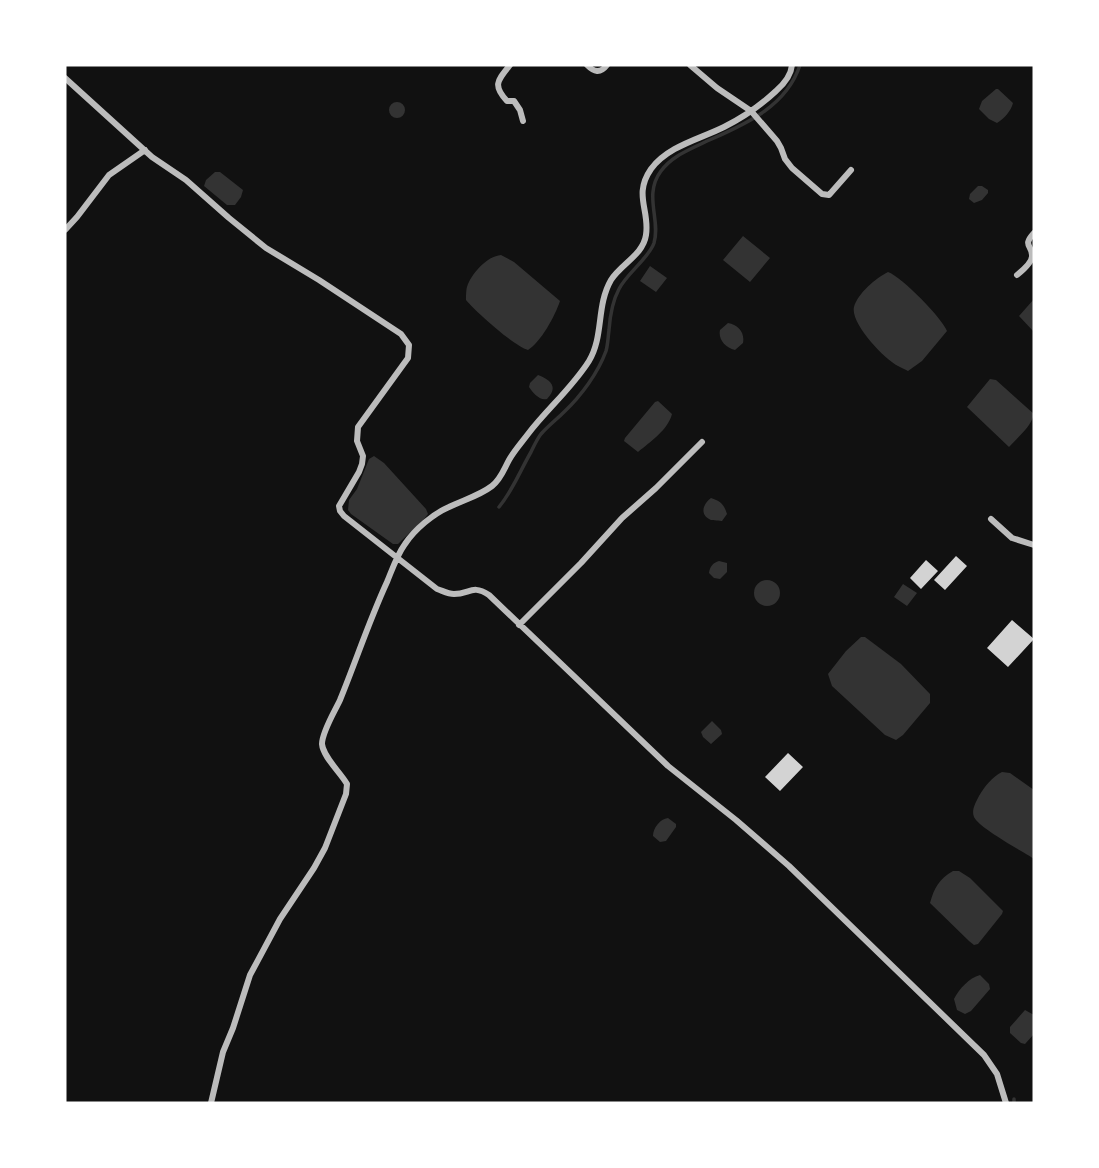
<svg xmlns="http://www.w3.org/2000/svg" width="1099" height="1168" font-family="'DM Sans',sans-serif">
<style>
.water{fill:#333}
.lines{fill:none;stroke-linecap:round;stroke-linejoin:round}
.stream{stroke:#333;stroke-width:3.5}
.building{fill:#d3d3d3}
.minor{stroke:#bcbcbc;stroke-width:6}
</style>
<rect width="100%" height="100%" fill="#111"/>
<path class="water" d="M996,89h2l15,14c-2,8 -9,16 -16,20l-8,-4 -10,-10 3,-8z
M389 110a8 8 0 1 1 16 0a8 8 0 1 1-16 0Z
M215,172h5l23,18 -2,7 -6,8h-8l-23,-19 2,-6z
M978,186h4l6,4v3l-6,7 -8,3 -5,-4 1,-5z
M743,236l27,22 -20,24 -27,-22z
M501,255l13,7 46,39c-5,15 -19,41 -32,49 -14,-4 -52,-38 -62,-50 0,-2 0,-10 1,-13 4,-13 20,-31 34,-32z
M650,266l17,12 -11,14 -16,-11z
M888,272c14,5 54,46 59,59l-25,30 -14,10c-3,-2 -7,-3 -10,-5 -14,-7 -48,-43 -44,-59 4,-14 22,-29 34,-35z
M1034,299v33l-15,-16z
M728,323c10,2 17,9 15,20l-8,7c-10,-2 -17,-11 -15,-20z
M538,375c14,5 20,13 9,24 -7,2 -14,-6 -18,-12l1,-4z
M990,379l6,1 38,34c-3,13 -16,23 -25,33l-42,-40z
M658,401l14,13c-4,16 -22,28 -34,38l-14,-11 1,-3 30,-36z
M374,456l10,7 42,46 2,5 -3,4 -27,26h-5l-42,-30 -3,-4 1,-10 8,-11 12,-30z
M711,498c9,3 13,6 16,16l-5,7c-1,0 -10,-1 -11,-1 -12,-5 -8,-16 0,-22z
M719,561l8,2v9l-7,7 -6,-1 -5,-5c1,-7 4,-10 10,-12z
M754 593a13 13 0 1 1 26 0a13 13 0 1 1-26 0Z
M903,584l14,9 -10,13 -13,-9z
M861,637h4l36,27 29,30v9l-27,32 -7,5 -11,-5 -53,-49 -4,-12 18,-23z
M712,721l9,9 1,4 -11,10 -8,-7 -2,-5z
M1002,772l8,1 24,17v69c-12,-8 -55,-31 -60,-42 -3,-7 2,-15 5,-21 6,-10 13,-19 23,-24z
M668,818l8,6v3l-10,14 -6,1 -7,-6c0,-8 7,-17 15,-18z
M953,871h6l11,7 33,33 -1,3 -24,30 -4,1 -5,-4 -39,-38c4,-15 9,-24 23,-32z
M980,975l9,9 1,5 -19,22 -6,3 -8,-4 -3,-11c5,-10 15,-21 26,-24z
M1025,1010l9,5v19l-9,10 -4,-1 -11,-10v-6z"/>
<g class="lines">
<path class="stream" d="M499,507c14,-17 21,-36 32,-55 3,-6 6,-13 10,-18 7,-8 16,-15 23,-22 17,-16 34,-39 42,-61 2,-7 2,-14 3,-21 1,-14 3,-28 10,-41 8,-16 30,-31 35,-46 7,-23 -11,-48 7,-72 11,-15 28,-21 44,-29 38,-17 81,-34 95,-77
M1014,1099v4"/>
</g>
<path class="building" d="M956,556l11,10 -22,24 -11,-10z
M926,560l12,11 -17,18 -11,-11z
M1012,620l22,19 -26,28 -21,-19z
M788,753l15,14 -23,24 -15,-14z"/>
<g class="lines">
<path class="minor" d="M510,65c-12,15 -18,20 -3,36h7l6,9 3,11
M587,65c7,7 13,9 20,0
M690,65l27,23 34,23 26,30 4,7 4,11 7,9 30,26 7,1 22,-25
M65,78l87,79 34,23 43,38 37,30 53,32 82,54 8,11 -1,13 -50,69 -1,14 6,15 -1,8 -3,8 -20,34 1,5 4,5 93,73c6,2 11,5 17,5 16,0 18,-10 35,1l179,171 68,54 53,46 195,189 13,19 9,29
M65,230l12,-13 32,-42 36,-25
M1017,275c5,-4 16,-13 15,-20 0,-10 -10,-9 2,-22
M991,519l21,19 22,7
M519,625l62,-62 41,-45 34,-30 46,-46
M211,1103l12,-51 10,-24 17,-53 30,-56 34,-51 11,-20 21,-54 1,-10c-6,-11 -24,-27 -25,-40 0,-12 13,-33 18,-44 16,-39 29,-79 47,-118 5,-12 10,-27 18,-38 10,-15 28,-30 44,-37 14,-7 30,-11 43,-21 9,-7 12,-17 17,-26 5,-9 13,-18 19,-26 19,-25 44,-46 61,-73 15,-25 7,-55 22,-81 10,-16 32,-25 35,-45 4,-25 -13,-40 5,-66 17,-23 49,-30 73,-42 18,-9 37,-22 52,-36 8,-7 15,-15 16,-26"/>
</g>
<rect width="1099" height="1168" fill="none" stroke="#ffffff" stroke-width="133"/>
</svg>
